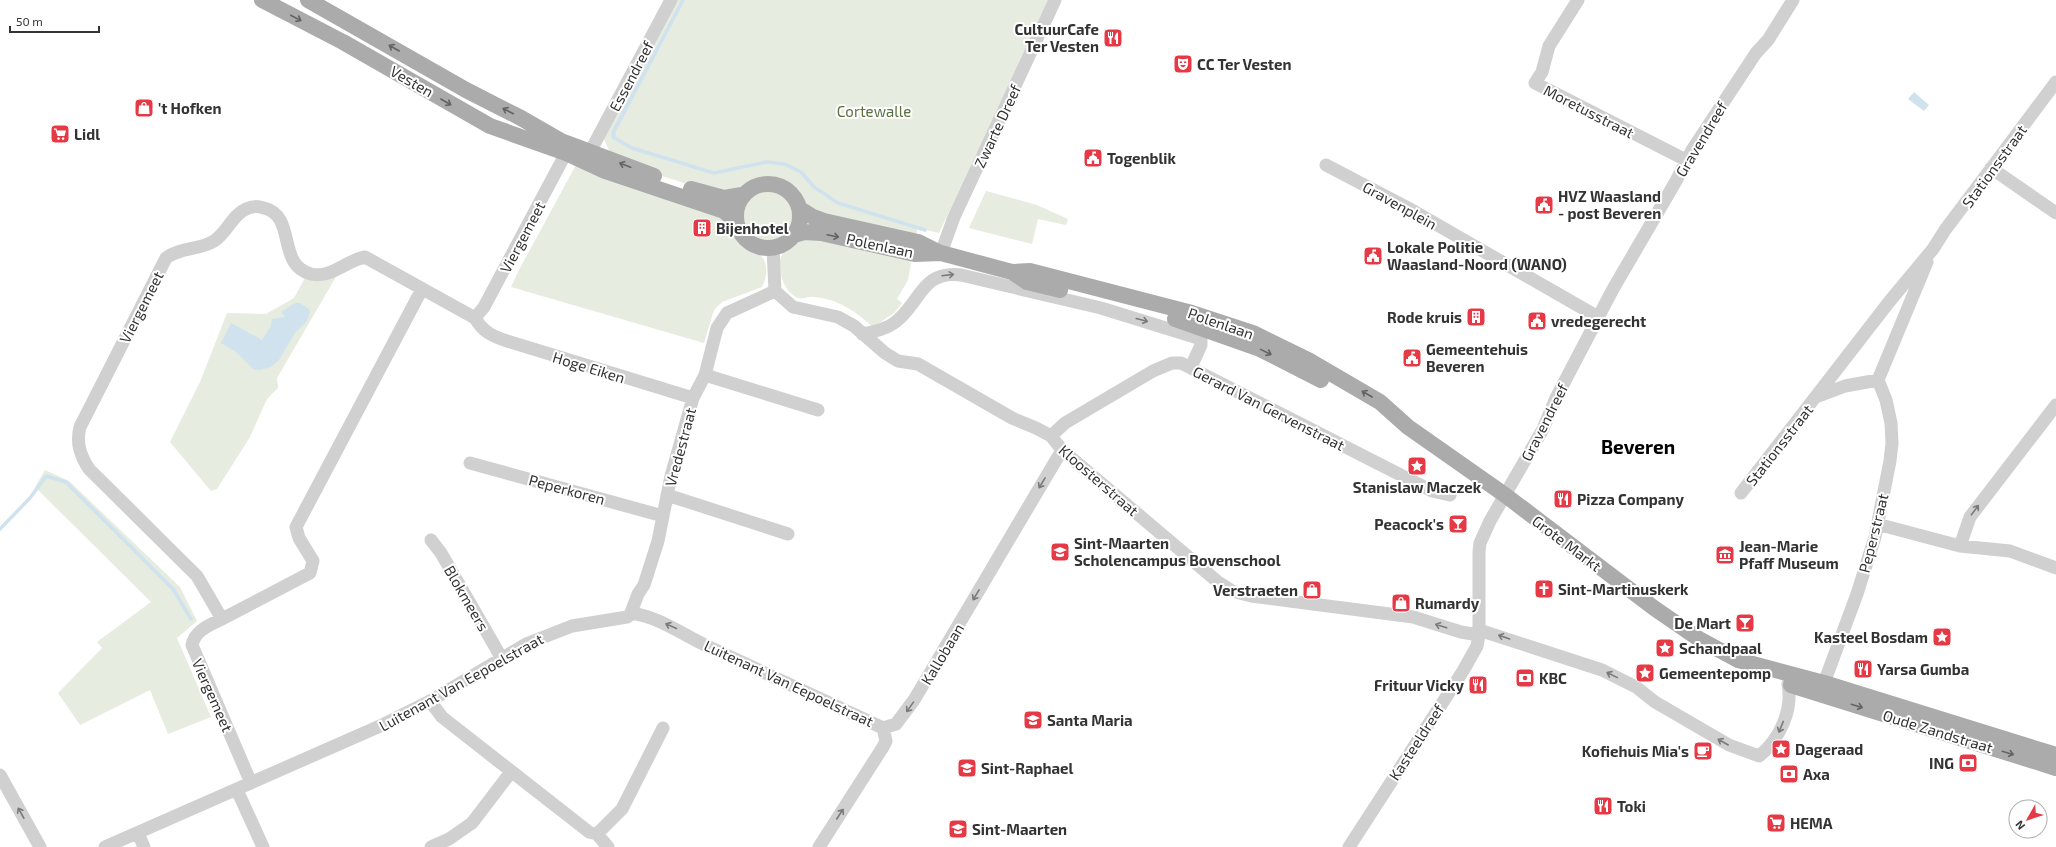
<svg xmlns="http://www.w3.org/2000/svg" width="2056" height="847" font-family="'Exo 2',sans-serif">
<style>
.green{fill:#e6ecdf}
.water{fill:#cfe2ee}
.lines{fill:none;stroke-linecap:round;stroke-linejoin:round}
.stream{stroke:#cfe2ee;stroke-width:3.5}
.minor{stroke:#d0d0d0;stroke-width:13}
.major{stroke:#ababab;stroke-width:16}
.oneway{stroke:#636363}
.oneway2{stroke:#7a7a7a}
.labels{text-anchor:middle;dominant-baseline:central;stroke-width:4;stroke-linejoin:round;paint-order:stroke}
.poi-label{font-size:15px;font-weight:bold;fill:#333;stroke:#fff;text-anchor:start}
.street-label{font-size:15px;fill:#333;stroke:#fff}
.park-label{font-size:15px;fill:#56703f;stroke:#fff}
.district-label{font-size:19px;font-weight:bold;fill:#000;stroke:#fff}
</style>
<rect width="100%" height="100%" fill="#fff"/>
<path class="green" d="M675,0h373l-109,233 -21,-5 -2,7 -90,-20 -19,-9 -11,-18 -9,-6 -10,-4 -11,-1 -11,2 -24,14 -18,-1 -64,-20 -37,-15 -9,-20z
M576,165l144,49c8,9 12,22 19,28 5,6 14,6 19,11 11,9 10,22 4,34l-40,15 -8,8 -10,33 -193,-56 8,-17z
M986,191l51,14 31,14 -2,6 -28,-6 -6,25 -63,-16z
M744 216a24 24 0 1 1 48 0a24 24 0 1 1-48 0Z
M805,235l107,22 -4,23 -11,19 5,4 -8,10 -21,14c-18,-16 -35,-28 -59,-30 -6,-1 -12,4 -18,0 -7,-4 -10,-9 -13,-16 -9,-25 1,-34 22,-46z
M337,275l-60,103 1,10 -11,11 -17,38 -33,52 -6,2 -41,-49 30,-60 27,-69 39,1 28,-16 11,-20z
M45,470l24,11 111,106 17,34 -20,17 34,79 -43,17 -18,-44 -70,35 -22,-32 44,-45 -5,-6 54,-40 -116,-115z"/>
<path class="water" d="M681,0h4l-72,137 -2,-5z
M1914,92l15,13 -5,6 -16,-12z
M295,303h4l9,5 2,4 -3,9 -12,12 -16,27 -8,7 -12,3 -6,-1 -17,-17 -15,-9 10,-20 31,17 9,-14 1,-7 13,-2 -4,-5z"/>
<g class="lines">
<path class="stream" d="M614,134l-1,3 19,11 82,25 52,-11 19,2 16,8 13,15 24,16 87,27
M0,529l30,-31 16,-22 20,6 107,107 18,30"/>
<path class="minor" d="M1578,0l-29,46 -7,26 -7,11 151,77
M590,152l81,-152
M1326,165l82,43 190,109
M1991,168l65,45
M773,248l2,43 18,16 45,10 16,9 31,27 13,8 20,3 94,54 24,10 15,8 11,14 156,132 14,9 19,5 162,21 48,15 18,3
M941,253l13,-36 101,-217
M475,318l9,-11 82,-154
M862,334c12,-2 28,-6 37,-15 23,-21 24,-48 62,-44l140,33 100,31v6l-10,22
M705,375l113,35
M1816,397l29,-11 33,-6 49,-118
M1051,436l14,-13 88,-52 19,-8h9l251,128 18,4
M470,463l193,53
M1741,493l148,-191 44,-53 12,-19 111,-148
M667,495l121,39
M1877,524l83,22 50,5 46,17
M431,540l10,13 60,104
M1960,546l10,-29 86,-112
M631,613c28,4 49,20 74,32l178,83
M222,619l88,-46 3,-12 -14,-23 -3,-11 126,-238
M1479,630l123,40 34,17 19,15 74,43 30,11c21,-17 34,-46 29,-72
M1824,683l33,-89 18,-57 15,-76 2,-18 -1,-20 -5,-23 -8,-20
M430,701l12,16 147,115 8,2 11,13
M883,728l13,-4 18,-24 148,-250
M0,775l40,72
M251,783l-59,-138c3,-15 18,-20 30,-26l-25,-43 -108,-107c-9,-14 -13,-26 -9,-42l86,-169c15,-11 34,-8 48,-17 13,-8 18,-26 32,-32 7,-3 11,-3 18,-1 33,8 12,57 47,66 19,5 36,-14 54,-17l110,61c8,14 17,18 32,23l186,57
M237,790l26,57
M138,833l6,14
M597,834l25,-25 41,-81
M105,847l275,-121 50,-25 96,-57 46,-18 55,-9 3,-2 8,-21 6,-9 14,-44 13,-65 22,-78 12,-23 12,-47 10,-15 48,-22
M431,847l18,-8 23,-16 39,-51
M819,847l64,-100 3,-6 -3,-13
M1349,847l114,-176 14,-25 2,-11v-83l1,-9 10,-22 53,-92 13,-31 57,-109 63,-108 16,-31 64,-97 12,-13 25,-40"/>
<path class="major" d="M262,0l81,42 147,84 76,27 39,18 119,40 12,10
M308,0l158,90 55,28 40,23 93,35
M736 216a32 32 0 1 1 64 0a32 32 0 1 1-64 0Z
M691,189l33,9 18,-3
M800,209l13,8 11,4 94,21 22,11
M794,235l10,-3 17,1 94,21 26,-1 71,19 15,10 33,8
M1012,272l18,-1 162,42 61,20 55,27 72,42 28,25 97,68 149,113 45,31 39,21 86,23 232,72
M1175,319l85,30 61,31
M1791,685l265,83"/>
</g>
<defs><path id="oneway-shaft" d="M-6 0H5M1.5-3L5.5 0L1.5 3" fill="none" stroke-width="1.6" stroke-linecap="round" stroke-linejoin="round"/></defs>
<g class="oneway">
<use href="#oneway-shaft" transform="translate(296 18) rotate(28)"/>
<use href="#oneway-shaft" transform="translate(394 48) rotate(-150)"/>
<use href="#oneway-shaft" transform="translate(446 102) rotate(30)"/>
<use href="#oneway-shaft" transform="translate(508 111) rotate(-153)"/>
<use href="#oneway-shaft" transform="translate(625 165) rotate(-159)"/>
<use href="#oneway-shaft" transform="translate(833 236) rotate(12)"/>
<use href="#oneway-shaft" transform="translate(1266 352) rotate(26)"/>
<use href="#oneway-shaft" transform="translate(1367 394) rotate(-150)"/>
<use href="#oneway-shaft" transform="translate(1857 706) rotate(17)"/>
<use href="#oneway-shaft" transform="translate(2008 753) rotate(17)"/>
</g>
<g class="oneway2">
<use href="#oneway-shaft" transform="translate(948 275) rotate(-7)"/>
<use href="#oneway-shaft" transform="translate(1142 320) rotate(15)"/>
<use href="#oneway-shaft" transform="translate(1042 483) rotate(121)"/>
<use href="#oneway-shaft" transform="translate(1975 510) rotate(-53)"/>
<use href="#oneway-shaft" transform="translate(976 595) rotate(121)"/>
<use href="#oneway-shaft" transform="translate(671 626) rotate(-156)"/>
<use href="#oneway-shaft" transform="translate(1441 626) rotate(-162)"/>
<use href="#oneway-shaft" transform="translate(1504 637) rotate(-161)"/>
<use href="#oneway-shaft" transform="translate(1612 675) rotate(-154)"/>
<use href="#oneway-shaft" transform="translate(910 707) rotate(125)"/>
<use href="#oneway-shaft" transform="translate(1781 727) rotate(112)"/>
<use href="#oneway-shaft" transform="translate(1723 742) rotate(-150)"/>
<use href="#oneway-shaft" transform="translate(21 813) rotate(-119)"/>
<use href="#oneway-shaft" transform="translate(840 814) rotate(-57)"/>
</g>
<defs>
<symbol id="restaurant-square" viewBox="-11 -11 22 22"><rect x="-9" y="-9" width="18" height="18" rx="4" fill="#e63946" stroke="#fff"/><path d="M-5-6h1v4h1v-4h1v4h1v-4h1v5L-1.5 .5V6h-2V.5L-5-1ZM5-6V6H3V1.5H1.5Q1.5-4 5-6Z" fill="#fff"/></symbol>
<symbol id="theatre-square" viewBox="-11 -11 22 22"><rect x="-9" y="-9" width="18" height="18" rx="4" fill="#e63946" stroke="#fff"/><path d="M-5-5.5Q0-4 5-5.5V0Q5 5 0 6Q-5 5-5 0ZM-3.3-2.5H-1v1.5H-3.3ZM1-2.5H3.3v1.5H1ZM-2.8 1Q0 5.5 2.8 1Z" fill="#fff"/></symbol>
<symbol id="shop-square" viewBox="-11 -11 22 22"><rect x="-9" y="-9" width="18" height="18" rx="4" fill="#e63946" stroke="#fff"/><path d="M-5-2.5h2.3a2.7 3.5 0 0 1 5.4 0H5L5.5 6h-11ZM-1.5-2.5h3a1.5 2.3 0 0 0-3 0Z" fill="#fff"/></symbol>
<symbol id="supermarket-square" viewBox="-11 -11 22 22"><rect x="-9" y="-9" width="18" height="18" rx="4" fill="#e63946" stroke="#fff"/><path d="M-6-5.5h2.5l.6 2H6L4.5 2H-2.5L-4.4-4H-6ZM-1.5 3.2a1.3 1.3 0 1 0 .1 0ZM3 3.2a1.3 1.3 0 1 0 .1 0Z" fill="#fff"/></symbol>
<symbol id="civic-square" viewBox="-11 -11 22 22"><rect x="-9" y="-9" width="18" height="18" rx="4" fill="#e63946" stroke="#fff"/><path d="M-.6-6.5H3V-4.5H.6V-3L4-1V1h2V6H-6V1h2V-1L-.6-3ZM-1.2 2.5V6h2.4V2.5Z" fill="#fff"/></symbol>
<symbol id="building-square" viewBox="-11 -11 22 22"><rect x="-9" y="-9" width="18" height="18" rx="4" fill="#e63946" stroke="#fff"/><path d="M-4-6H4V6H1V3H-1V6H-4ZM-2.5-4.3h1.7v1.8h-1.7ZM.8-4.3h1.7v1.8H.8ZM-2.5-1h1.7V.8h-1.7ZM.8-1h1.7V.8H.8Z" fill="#fff"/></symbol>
<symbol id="sight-square" viewBox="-11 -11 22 22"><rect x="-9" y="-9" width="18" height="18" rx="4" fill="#e63946" stroke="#fff"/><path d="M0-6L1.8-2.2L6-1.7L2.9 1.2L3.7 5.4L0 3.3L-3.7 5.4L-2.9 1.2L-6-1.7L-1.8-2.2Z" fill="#fff"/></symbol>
<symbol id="bar-square" viewBox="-11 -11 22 22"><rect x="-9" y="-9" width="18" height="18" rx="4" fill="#e63946" stroke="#fff"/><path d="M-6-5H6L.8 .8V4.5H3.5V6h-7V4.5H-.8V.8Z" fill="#fff"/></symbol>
<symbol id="school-square" viewBox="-11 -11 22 22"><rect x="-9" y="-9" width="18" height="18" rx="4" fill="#e63946" stroke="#fff"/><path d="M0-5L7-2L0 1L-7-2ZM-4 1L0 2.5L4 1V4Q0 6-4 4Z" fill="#fff"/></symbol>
<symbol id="museum-square" viewBox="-11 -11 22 22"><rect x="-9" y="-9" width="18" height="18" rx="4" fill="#e63946" stroke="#fff"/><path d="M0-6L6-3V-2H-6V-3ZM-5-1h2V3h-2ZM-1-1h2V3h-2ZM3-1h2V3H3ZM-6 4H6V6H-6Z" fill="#fff"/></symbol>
<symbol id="church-square" viewBox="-11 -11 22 22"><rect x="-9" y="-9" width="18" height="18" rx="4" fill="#e63946" stroke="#fff"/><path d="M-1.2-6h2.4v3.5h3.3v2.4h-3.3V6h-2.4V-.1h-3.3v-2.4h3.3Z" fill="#fff"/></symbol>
<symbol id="bank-square" viewBox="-11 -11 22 22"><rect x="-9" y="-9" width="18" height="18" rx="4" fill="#e63946" stroke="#fff"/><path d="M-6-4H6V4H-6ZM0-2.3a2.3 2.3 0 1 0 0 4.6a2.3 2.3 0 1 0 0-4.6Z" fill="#fff"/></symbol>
<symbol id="cafe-square" viewBox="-11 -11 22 22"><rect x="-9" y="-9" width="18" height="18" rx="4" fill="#e63946" stroke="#fff"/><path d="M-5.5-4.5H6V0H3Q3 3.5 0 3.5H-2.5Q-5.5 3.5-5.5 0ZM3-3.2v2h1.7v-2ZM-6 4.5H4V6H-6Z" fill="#fff"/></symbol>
</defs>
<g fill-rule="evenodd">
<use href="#restaurant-square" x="1102" y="27" width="22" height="22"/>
<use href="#theatre-square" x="1172" y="53" width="22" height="22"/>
<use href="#shop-square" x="133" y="97" width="22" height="22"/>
<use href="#supermarket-square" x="49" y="123" width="22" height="22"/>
<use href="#civic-square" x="1082" y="147" width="22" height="22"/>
<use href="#civic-square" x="1533" y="194" width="22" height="22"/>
<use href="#building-square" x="691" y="217" width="22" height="22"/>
<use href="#civic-square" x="1362" y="245" width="22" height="22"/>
<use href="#building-square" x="1465" y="306" width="22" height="22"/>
<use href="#civic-square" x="1526" y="310" width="22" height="22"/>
<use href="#civic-square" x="1401" y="347" width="22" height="22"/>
<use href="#sight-square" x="1406" y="455" width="22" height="22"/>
<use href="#restaurant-square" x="1552" y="488" width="22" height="22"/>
<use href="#bar-square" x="1447" y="513" width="22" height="22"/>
<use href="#school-square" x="1049" y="541" width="22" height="22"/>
<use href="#museum-square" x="1714" y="544" width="22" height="22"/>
<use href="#church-square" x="1533" y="578" width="22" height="22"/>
<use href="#shop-square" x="1301" y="579" width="22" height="22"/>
<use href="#shop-square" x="1390" y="592" width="22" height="22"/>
<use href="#bar-square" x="1734" y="612" width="22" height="22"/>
<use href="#sight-square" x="1931" y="626" width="22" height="22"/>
<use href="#sight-square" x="1654" y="637" width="22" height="22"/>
<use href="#restaurant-square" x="1852" y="658" width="22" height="22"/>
<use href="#sight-square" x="1634" y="662" width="22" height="22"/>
<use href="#bank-square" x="1514" y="667" width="22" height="22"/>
<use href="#restaurant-square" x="1467" y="674" width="22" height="22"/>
<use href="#school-square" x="1022" y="709" width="22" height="22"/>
<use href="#sight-square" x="1770" y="738" width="22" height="22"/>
<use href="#cafe-square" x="1692" y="740" width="22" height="22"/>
<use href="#bank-square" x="1957" y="752" width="22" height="22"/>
<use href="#school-square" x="956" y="757" width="22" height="22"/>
<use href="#bank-square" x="1778" y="763" width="22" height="22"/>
<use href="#restaurant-square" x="1592" y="795" width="22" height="22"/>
<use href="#supermarket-square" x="1765" y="812" width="22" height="22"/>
<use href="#school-square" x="947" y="818" width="22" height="22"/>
</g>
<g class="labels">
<g class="poi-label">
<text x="1099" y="29" text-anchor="end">CultuurCafe<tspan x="1099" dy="17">Ter Vesten</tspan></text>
<text x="1197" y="64">CC Ter Vesten</text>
<text x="158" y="108">'t Hofken</text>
<text x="74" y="134">Lidl</text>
<text x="1107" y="158">Togenblik</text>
<text x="1558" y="196">HVZ Waasland<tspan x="1558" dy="17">- post Beveren</tspan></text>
<text x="716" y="228">Bijenhotel</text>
<text x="1387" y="247">Lokale Politie<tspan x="1387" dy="17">Waasland-Noord (WANO)</tspan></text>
<text x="1462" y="317" text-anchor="end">Rode kruis</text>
<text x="1551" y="321">vredegerecht</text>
<text x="1426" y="349">Gemeentehuis<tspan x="1426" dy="17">Beveren</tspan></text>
<text x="1417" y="487" text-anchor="middle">Stanislaw Maczek</text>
<text x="1577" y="499">Pizza Company</text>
<text x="1444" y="524" text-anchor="end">Peacock's</text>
<text x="1074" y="543">Sint-Maarten<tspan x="1074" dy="17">Scholencampus Bovenschool</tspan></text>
<text x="1739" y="546">Jean-Marie<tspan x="1739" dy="17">Pfaff Museum</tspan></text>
<text x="1558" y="589">Sint-Martinuskerk</text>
<text x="1298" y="590" text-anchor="end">Verstraeten</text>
<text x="1415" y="603">Rumardy</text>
<text x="1731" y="623" text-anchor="end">De Mart</text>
<text x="1928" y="637" text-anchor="end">Kasteel Bosdam</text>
<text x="1679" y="648">Schandpaal</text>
<text x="1877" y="669">Yarsa Gumba</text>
<text x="1659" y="673">Gemeentepomp</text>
<text x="1539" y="678">KBC</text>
<text x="1464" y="685" text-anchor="end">Frituur Vicky</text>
<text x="1047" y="720">Santa Maria</text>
<text x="1795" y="749">Dageraad</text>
<text x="1689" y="751" text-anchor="end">Kofiehuis Mia's</text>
<text x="1954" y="763" text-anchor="end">ING</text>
<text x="981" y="768">Sint-Raphael</text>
<text x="1803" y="774">Axa</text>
<text x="1617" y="806">Toki</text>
<text x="1790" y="823">HEMA</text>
<text x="972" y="829">Sint-Maarten</text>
</g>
<g class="street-label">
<text transform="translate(631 76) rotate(-62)">Essendreef</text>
<text transform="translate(412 81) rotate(30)">Vesten</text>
<text transform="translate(1589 111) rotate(27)">Moretusstraat</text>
<text transform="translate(997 126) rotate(-65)">Zwarte Dreef</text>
<text transform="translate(1701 139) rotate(-59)">Gravendreef</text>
<text transform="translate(1994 166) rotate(-54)">Stationsstraat</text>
<text transform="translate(1400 205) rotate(29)">Gravenplein</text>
<text transform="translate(522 237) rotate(-62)">Viergemeet</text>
<text transform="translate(880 245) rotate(12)">Polenlaan</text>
<text transform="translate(141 307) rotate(-63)">Viergemeet</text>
<text transform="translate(1221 323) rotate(19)">Polenlaan</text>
<text transform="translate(589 367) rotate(17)">Hoge Eiken</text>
<text transform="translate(1269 408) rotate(27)">Gerard Van Gervenstraat</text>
<text transform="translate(1544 422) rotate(-63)">Gravendreef</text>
<text transform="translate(1779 445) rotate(-52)">Stationsstraat</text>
<text transform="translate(680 447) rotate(-75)">Vredestraat</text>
<text transform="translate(1099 480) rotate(41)">Kloosterstraat</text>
<text transform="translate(567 489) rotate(15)">Peperkoren</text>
<text transform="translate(1873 533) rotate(-76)">Peperstraat</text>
<text transform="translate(1567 543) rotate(37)">Grote Markt</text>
<text transform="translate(467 598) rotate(60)">Blokmeers</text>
<text transform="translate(942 654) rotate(-59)">Kallobaan</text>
<text transform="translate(461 682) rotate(-29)">Luitenant Van Eepoelstraat</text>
<text transform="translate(789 683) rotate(25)">Luitenant Van Eepoelstraat</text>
<text transform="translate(213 695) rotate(66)">Viergemeet</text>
<text transform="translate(1938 731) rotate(17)">Oude Zandstraat</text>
<text transform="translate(1416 742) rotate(-57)">Kasteeldreef</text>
</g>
<g class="park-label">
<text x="874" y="111">Cortewalle</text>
</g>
<g class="district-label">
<text x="1638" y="446">Beveren</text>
</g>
</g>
<g transform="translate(2028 819) rotate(231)"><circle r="19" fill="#ffffff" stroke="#adadad"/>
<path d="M0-3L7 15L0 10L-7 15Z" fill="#e63946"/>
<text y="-6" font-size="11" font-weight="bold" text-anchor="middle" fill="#333333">N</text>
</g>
<path d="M10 26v6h89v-6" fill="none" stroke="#333333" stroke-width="2"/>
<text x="16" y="26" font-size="12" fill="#333333" stroke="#ffffff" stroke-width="3" paint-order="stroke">50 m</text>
</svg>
